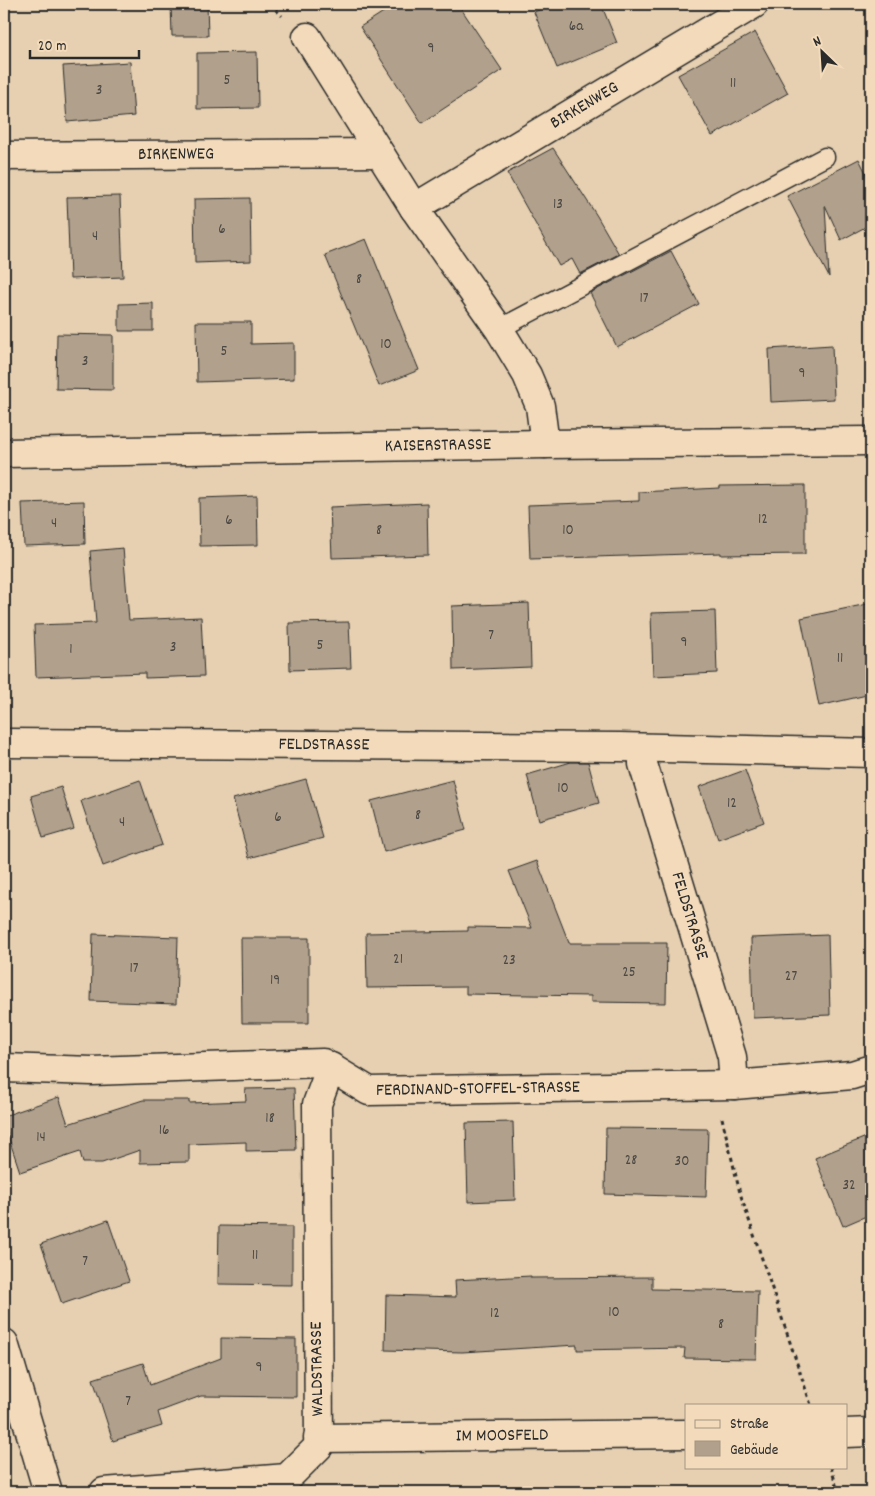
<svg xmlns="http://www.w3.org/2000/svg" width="875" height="1496" font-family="Dekko,sans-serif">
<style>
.building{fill:#b1a18c;stroke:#2b2b2b}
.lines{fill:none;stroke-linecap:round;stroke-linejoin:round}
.lane-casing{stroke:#2b2b2b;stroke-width:21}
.street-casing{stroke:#2b2b2b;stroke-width:31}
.path{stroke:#2b2b2b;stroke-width:3;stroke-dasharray:4 4;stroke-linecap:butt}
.lane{stroke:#f2daba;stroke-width:18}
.street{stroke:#f2daba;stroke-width:28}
.labels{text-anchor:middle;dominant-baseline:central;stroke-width:4.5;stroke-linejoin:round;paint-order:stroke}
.number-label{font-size:15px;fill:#4c4843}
.street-label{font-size:18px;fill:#2b2b2b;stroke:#f2daba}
</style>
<rect width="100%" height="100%" fill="#e6d0b1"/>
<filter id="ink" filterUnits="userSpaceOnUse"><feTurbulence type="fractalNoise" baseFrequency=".02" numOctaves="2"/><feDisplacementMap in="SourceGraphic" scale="10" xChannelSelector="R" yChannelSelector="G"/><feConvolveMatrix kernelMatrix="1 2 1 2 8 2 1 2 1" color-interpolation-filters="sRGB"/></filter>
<g filter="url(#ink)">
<path class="building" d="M171,4h36l1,32h-36z
M396,4h62l44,66 -80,53 -62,-96z
M554,4h47l16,39 -60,25 -23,-56z
M755,32l33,61 -76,43 -34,-61z
M257,52l1,56 -61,1v-56z
M130,62l4,54 -67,6 -4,-56z
M553,148l44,68 22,38 -39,20 -8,-15 -13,7 -52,-93z
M859,159l12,24v41l-30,16 -16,-35 4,72 -42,-81z
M120,196l3,81 -53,2 -3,-82z
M250,198l1,63 -56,2 -1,-64z
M366,239l53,131 -40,16 -54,-131z
M671,251l28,53 -82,43 -27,-54z
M153,303v28h-34v-27z
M196,322h55v22l43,-1v36l-97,3z
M57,334l56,1v55l-57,-1z
M832,345l2,54 -63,3 -2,-53z
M805,485v69l-84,1v-2l-191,6 -2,-54 111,-4v-9l81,-4v-2z
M257,496l1,49 -58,1 -1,-48z
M84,501l1,43 -61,2 -2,-43z
M427,503l1,52 -96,3 -2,-51z
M123,548l6,72 72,-3 3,59 -59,2v-5l-109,4 -2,-52 62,-2 -6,-72z
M529,603l2,64 -78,3 -1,-64z
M867,604l4,19v71l-52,12 -18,-88z
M715,611l2,62 -64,3 -2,-63z
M349,622l2,46 -61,2 -1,-47z
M571,762h17l11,41 -60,17 -12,-45z
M745,770l19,52 -46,17 -19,-52z
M306,779l17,59 -74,20 -16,-59z
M140,780l22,65 -59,21 -22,-65z
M453,780l13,50 -82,22 -13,-51z
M61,787l13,42 -31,9 -12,-42z
M537,861l32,82h98l-1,60 -75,-1v-6l-125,-2v-7l-99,1 -1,-55 102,-2v-4l64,1 -23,-57z
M93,934l85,3 -2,67 -85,-3z
M828,935l2,80 -77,3 -2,-80z
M241,938h68v85h-67z
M294,1088l2,62 -50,1v-9l-57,2v18l-49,1v-13l-38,13h-19l-3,-11 -60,20 -16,-48v-8l55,-19 9,27 75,-24h46v3l57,-2 -1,-12z
M513,1122l2,78 -47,2 -2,-79z
M606,1128l102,1 -2,68 -101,-3z
M871,1135v79l-28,12 -28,-68z
M108,1220l21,61 -67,23 -21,-60z
M219,1226l73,1v58l-74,-1z
M531,1276v2l121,-1v12l106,2 -2,68 -72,-1 1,-10 -108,2v-5l-115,7 -77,-2 1,-55 70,2 -1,-17z
M221,1338l75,1v58l-95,-1 -43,16 4,14 -49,15 -20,-62 50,-16 7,22 71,-27z"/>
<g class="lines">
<defs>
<path id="lane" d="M499,329l326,-172"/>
<g id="street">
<path d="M307,37l107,171 85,121 28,46 13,31 5,38"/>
<path id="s1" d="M4,156l375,-3"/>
<path id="s2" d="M414,208l340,-204"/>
<path id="s3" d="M4,453l541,-9 326,-3"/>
<path id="s4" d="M4,743l616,4 251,6"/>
<path id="s5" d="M643,748v16l89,293 2,28"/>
<path id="s6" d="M4,1068l88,3 231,-8 46,28 365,-6 118,-10 19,-6"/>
<path d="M4,1343l44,149"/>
<path d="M846,1433l25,-1"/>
<path id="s7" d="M318,1438l368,-4"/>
<path d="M104,1492l183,-14 32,-32 -2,-342 14,-37"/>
</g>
</defs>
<use href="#lane" class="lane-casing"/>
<use href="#street" class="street-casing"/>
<path class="path" d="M270,4l12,12
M722,1118l18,75 71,212
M831,1467l7,25"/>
<use href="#lane" class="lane"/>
<use href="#street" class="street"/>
</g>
</g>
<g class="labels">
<g class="number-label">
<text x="576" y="27">6a</text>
<text x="431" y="49">9</text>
<text x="227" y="81">5</text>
<text x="733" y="84">11</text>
<text x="99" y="91">3</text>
<text x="558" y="205">13</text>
<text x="222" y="230">6</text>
<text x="95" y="237">4</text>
<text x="359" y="280">8</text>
<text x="644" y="299">17</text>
<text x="386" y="345">10</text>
<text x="224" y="352">5</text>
<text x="85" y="362">3</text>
<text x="802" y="374">9</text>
<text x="763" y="520">12</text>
<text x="229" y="521">6</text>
<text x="54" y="524">4</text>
<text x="379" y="531">8</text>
<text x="568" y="531">10</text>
<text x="491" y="636">7</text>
<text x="684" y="643">9</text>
<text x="320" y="646">5</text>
<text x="173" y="648">3</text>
<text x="71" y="650">1</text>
<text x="840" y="659">11</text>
<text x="563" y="789">10</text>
<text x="732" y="804">12</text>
<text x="418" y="816">8</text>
<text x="278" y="818">6</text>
<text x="122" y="823">4</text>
<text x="398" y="960">21</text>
<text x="509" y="961">23</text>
<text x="134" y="969">17</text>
<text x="629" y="973">25</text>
<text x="791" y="977">27</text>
<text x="275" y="981">19</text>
<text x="270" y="1119">18</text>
<text x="164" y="1131">16</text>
<text x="41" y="1138">14</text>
<text x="631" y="1161">28</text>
<text x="682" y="1162">30</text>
<text x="849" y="1186">32</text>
<text x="255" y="1256">11</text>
<text x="85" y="1262">7</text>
<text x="614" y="1313">10</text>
<text x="495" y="1314">12</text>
<text x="721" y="1325">8</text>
<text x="259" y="1368">9</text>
<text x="128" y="1402">7</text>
</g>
<g class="street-label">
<text stroke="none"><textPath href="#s2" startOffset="199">BIRKENWEG</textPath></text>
<text stroke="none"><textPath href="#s1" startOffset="172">BIRKENWEG</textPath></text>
<text stroke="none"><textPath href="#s3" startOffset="434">KAISERSTRASSE</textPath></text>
<text stroke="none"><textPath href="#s4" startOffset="320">FELDSTRASSE</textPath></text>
<text stroke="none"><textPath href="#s5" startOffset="175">FELDSTRASSE</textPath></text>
<text stroke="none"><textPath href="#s6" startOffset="482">FERDINAND-STOFFEL-STRASSE</textPath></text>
<text transform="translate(318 1369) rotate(-91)">WALDSTRASSE</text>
<text stroke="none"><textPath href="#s7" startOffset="184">IM MOOSFELD</textPath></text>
</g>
</g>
<rect width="875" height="1496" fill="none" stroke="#f2daba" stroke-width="20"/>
<rect x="10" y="10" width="855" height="1476" fill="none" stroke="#2b2b2b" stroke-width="2" filter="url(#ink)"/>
<rect x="685" y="1404" width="162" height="65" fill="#f2daba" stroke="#a29481"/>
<rect x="695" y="1420" width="25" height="8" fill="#f2daba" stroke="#a29481"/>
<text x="730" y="1428" font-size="15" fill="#2b2b2b">Straße</text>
<rect x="695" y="1441" width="25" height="15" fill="#b1a18c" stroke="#a29481"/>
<text x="730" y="1454" font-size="15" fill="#2b2b2b">Gebäude</text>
<g transform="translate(822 52) rotate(335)" stroke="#f2daba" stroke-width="4" paint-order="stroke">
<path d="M0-4L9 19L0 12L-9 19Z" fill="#2b2b2b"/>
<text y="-8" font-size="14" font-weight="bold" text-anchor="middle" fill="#2b2b2b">N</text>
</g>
<path d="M30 50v8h109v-8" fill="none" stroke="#2b2b2b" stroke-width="2.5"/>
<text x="38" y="50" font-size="15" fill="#2b2b2b" stroke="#f2daba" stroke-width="4" paint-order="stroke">20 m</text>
</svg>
